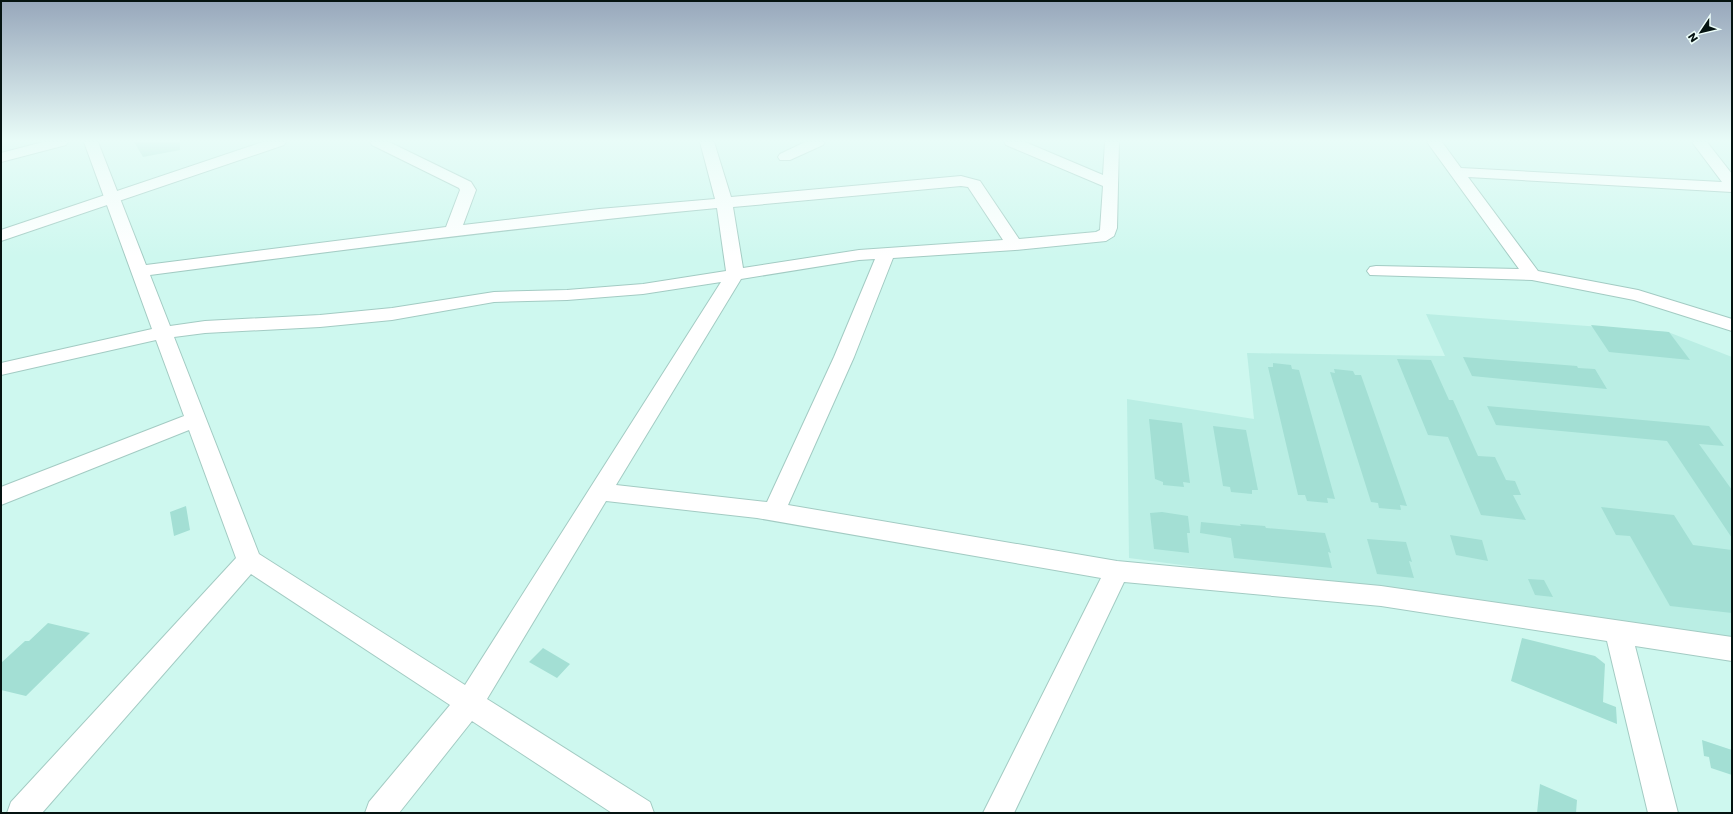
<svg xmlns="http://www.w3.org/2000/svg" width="1733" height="814" font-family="Poppins,sans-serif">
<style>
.built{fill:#baeee4}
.building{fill:#a3dfd4}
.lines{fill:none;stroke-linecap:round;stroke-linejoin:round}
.minor-casing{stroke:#a3cbc3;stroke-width:2}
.secondary-casing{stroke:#a3cbc3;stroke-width:2}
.minor{fill:#fff;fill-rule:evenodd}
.secondary{fill:#fff;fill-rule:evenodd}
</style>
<rect width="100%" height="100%" fill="#cef8ef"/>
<path class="built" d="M1426,314l242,18 64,25v281l-603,-80 -2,-159 127,20 -7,-66 198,3z"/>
<path class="building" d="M134,142h46v8l-37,7z
M1591,325l78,7 21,28 -81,-8z
M1463,357l114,9 1,2 17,1 12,20 -135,-13z
M1397,359l34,1 18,40h4l25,56 17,1 11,23 9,1 6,14h-8l13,25 -45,-5 -33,-78 -20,-2z
M1273,363l18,2 1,4 7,1 36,129 -8,-1 1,5 -21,-2 -2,-6h-7l-30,-128h5z
M1334,369l19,2 2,4h6l46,131 -7,-1 1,5 -22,-2 -1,-5 -7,-1 -41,-130 5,1z
M1487,406l222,20 15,20 -25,-2 33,46v48l-65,-97 -171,-16z
M1149,419l33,4 8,60 -7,-1 1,5 -21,-2v-3l-8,-3z
M1213,426l33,4 12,60h-6v4l-21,-2 -1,-5 -7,-1z
M186,506l4,24 -16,6 -4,-24z
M1601,507l73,8 19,30 39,5v63l-62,-7 -40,-70 -14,-1z
M1162,512l26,4 2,17h-3l2,20 -35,-4 -4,-36z
M1201,522l40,4 -1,-2 25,2 1,2 59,5 6,20 -3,-1 4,16 -98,-10 -3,-20 -31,-5z
M1450,535l32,5 6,21 -32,-6z
M1367,539l39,3 6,20 -3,-1 5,17 -37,-4z
M1528,579l16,1 9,17 -18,-2z
M48,623l42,10 -64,63 -25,-6v-27l24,-22h4z
M1522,638l73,18 10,8 -2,38 13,5 1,17 -106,-43z
M543,648l27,16 -13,14 -28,-16z
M1702,740l30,10v25l-21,-7 -2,-11 -5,-1z
M1540,784l37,16 -1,13h-39z"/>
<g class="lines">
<defs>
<path id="minor" d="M43,142h25l-2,3 -65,17v-9z
M84,142h14l48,123 300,-38 14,-37 -1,-2 -87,-43 -2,-3h19l82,40 5,8 -13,35 136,-16 116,-10 -15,-57h14l17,55 230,-21 19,5 39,58 77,-7 4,-2 3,-44 -97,-41 -2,-3h21l78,33 2,-33h14l-2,86 -3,8 -8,5 -91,9 -122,8 -39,99 -66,148 329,56 264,25 351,51v24l-97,-15 43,167h-30l-41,-172 -226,-35 -257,-24 -110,231h-31l118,-235 -344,-60 -151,-17 -119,198 163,103 4,11h-42l-140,-92 -73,92h-34l4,-11 81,-97 -199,-131 -209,239h-35l4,-11 225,-244 -47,-128 -188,75v-18l183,-71 -28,-76 -155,35v-12l151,-34zM961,186l7,1 35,53 -144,10 -116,18 -10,-61zM717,208l9,63 -83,13 -76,6 -73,2 -102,16 -72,7 -115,6 -35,5 -20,-51c189,-25 377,-49 567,-67zM875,259l-41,98 -67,145 -151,-17 125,-206 118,-19zM721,282l-256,403 -206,-131 -85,-217 31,-4 115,-6 72,-7 102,-18 73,-2 76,-6z
M805,142h20l-2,3 -33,15h-10l-2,-3 2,-3z
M1427,142h15l19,26 261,14 -30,-40h15l25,32v18l-264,-15 70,94 100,19 94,29v12l-98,-31 -102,-20 -162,-5 -3,-4 3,-4 6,-1 143,3z"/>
<path id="secondary" d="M263,142h23l-2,3 -283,96v-11z"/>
</defs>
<use href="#minor" class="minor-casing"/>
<use href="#secondary" class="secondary-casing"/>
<use href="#minor" class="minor"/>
<use href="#secondary" class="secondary"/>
</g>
<linearGradient id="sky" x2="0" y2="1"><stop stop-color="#97a7bb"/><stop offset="0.55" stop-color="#e9fcf8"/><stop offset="1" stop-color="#e9fcf8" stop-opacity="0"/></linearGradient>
<rect width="1733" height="256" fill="url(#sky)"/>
<rect width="1733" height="814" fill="none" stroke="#051311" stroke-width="4"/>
<g transform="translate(1701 32) rotate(235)" stroke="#eefffb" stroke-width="3" paint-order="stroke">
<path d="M0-3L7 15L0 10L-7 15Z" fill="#051311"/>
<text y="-6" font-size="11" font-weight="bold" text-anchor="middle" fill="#051311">N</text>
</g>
</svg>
